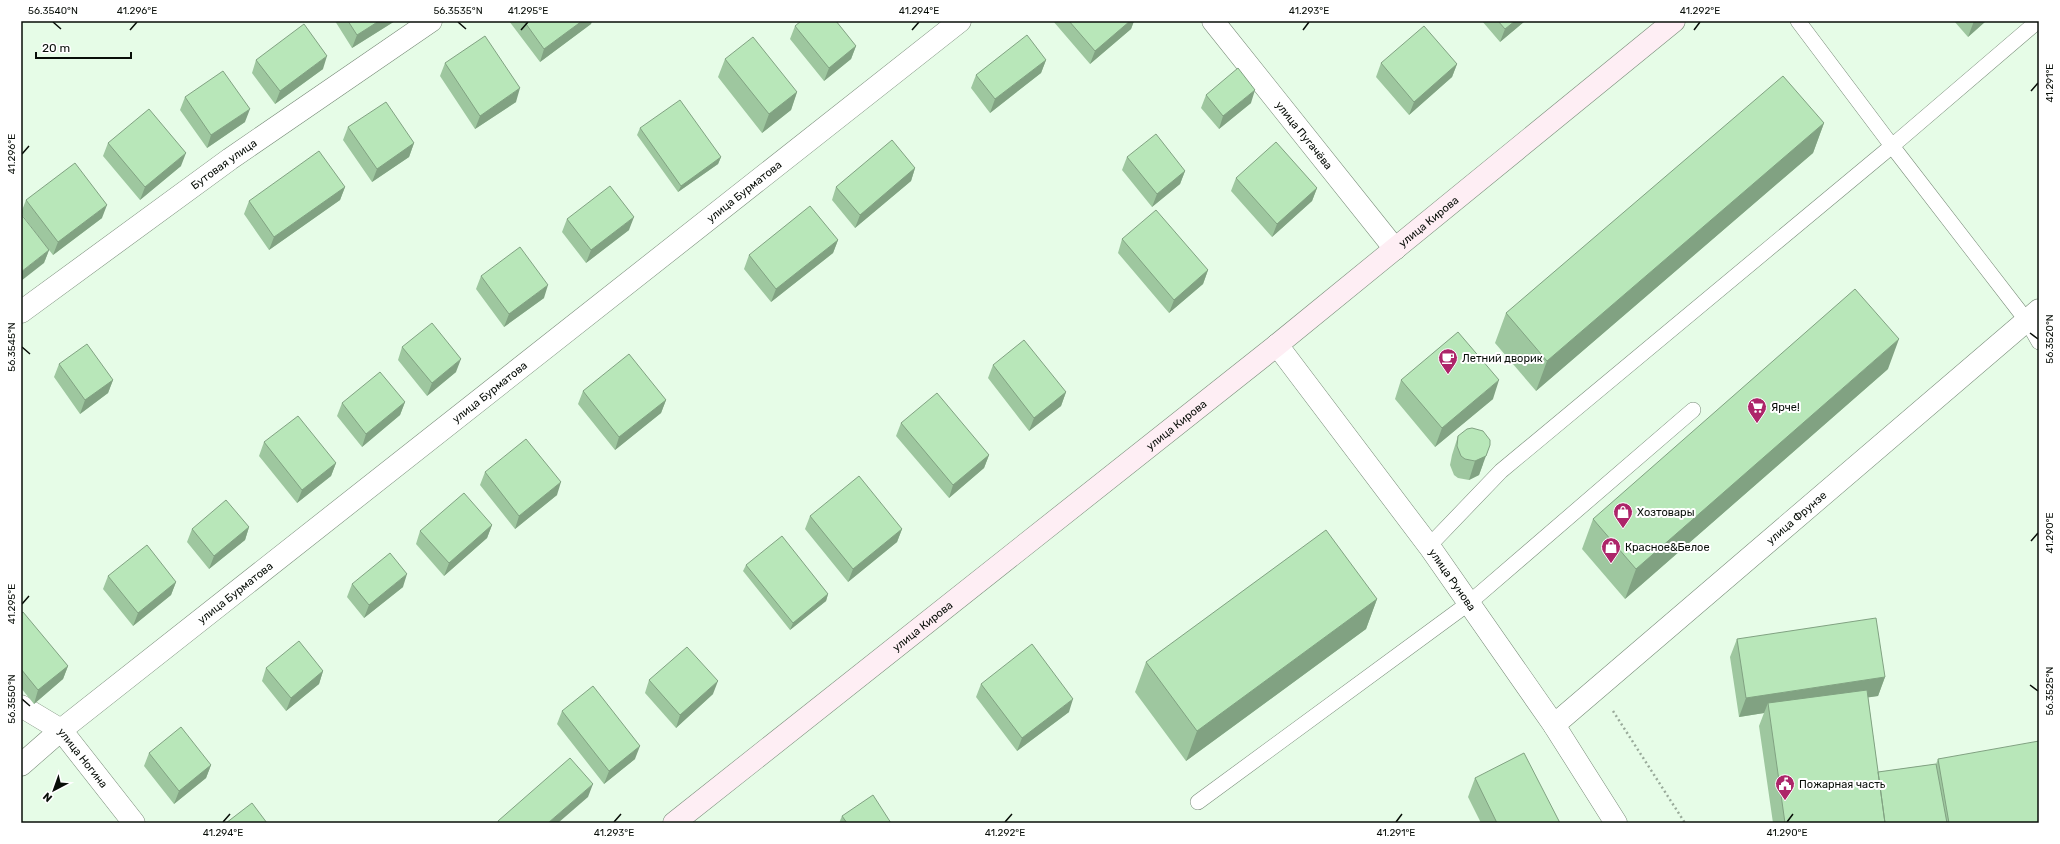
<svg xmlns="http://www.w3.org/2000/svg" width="2060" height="844" font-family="Rubik,sans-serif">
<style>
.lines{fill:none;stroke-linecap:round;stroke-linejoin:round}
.lane-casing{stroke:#788b78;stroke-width:16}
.street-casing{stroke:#788b78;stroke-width:23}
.secondary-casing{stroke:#788b78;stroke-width:23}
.path{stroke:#99aa9a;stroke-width:2.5;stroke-dasharray:2 3;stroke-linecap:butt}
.lane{stroke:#fff;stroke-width:15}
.street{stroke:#fff;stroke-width:22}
.secondary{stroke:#feeef4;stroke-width:22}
.wall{fill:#9ec79f}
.shaded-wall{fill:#81a282}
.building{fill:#b8e7b9;stroke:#81a282}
.ticks{fill:none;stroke:#080e08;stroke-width:1.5}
.labels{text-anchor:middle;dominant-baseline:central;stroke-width:4;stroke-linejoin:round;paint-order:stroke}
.street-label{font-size:11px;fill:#080e08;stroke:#fff}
.poi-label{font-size:11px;fill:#080e08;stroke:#fff;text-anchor:start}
.neatline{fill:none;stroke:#080e08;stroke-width:1.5}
.ticks-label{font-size:10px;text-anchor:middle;fill:#080e08}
</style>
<rect width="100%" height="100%" fill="#e6fce7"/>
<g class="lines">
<defs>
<path id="lane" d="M2038,21l-146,125 135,175 12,21
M1429,546l72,-75 391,-325 -94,-125
M1198,802l271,-199 224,-193"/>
<g id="street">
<path id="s1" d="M1213,21l182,228"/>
<path id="s2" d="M21,312l209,-153 201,-138"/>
<path id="s3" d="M1277,345l152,201 125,179 62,98"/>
<path id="s4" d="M21,706l40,24 73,93"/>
<path id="s5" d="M1554,725l485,-415"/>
<path id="s6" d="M21,765l40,-35 899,-709"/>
</g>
<g id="secondary">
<path id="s7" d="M674,823l603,-478 397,-324"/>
</g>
</defs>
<use href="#lane" class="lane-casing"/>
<use href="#street" class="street-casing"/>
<use href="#secondary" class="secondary-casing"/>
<path class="path" d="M1613,711l72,112"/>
<use href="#lane" class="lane"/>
<use href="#street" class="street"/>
<use href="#secondary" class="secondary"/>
</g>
<path class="wall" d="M335,21h60l-43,27z
M509,21h83l-1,3 -51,38z
M1053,21h81l-3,8 -41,35z
M1482,21h43l-25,21z
M1954,21h32l-18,16z
M795,26l61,20 -5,13 -27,22 -34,-42z
M725,59l72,33 -6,18 -29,23 -44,-56z
M256,60l67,9 -48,35 -23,-31z
M1046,60l-5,13 -51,40 -19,-25 5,-13z
M445,63l71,39 -41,27 -35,-53z
M1381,63l76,1 -5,13 -43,38 -33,-38z
M1206,95l45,8 -32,26 -18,-21z
M185,97l60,25 -38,26 -27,-38z
M1824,123l-11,30 -277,238 -41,-48 11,-30z
M348,127l66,16 -5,14 -37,25 -29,-42z
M640,128l81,29 -3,7 -40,28 -41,-57z
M108,143l73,23 -41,34 -37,-44z
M1127,157l58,14 -5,13 -28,23 -30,-37z
M915,168l-4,13 -56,47 -23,-28 4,-13z
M1236,178l81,10 -5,13 -40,36 -41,-46z
M345,187l-5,13 -71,50 -25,-36 5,-13z
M26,200l76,18 -49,37 -4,-5 -5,13 3,-15 -26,-35z
M567,219l62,11 -43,33 -24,-31z
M1122,239l86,31 -5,14 -34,29 -51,-60z
M838,240l-5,13 -62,49 -27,-33 5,-14z
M481,276l63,22 -40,29 -28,-38z
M402,347l54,25 -29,24 -29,-36z
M59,364l54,16 -5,13 -28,21 -26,-37z
M993,365l73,27 -5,14 -32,25 -41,-53z
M1888,369l-263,230 -43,-50 11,-30z
M1401,380l92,19 -58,48 -40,-48z
M583,391l83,9 -5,13 -46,37 -37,-46z
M405,402l-5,13 -38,32 -25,-31 5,-13z
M901,423l88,32 -5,13 -35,30 -53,-62z
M1458,436l25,28 -4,11 -10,5 -11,-2 -4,-3 -4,-10 2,-10z
M264,442l72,21 -5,13 -34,27 -38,-47z
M485,472l72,23 -42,34 -35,-44z
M810,516l92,13 -5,13 -49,40 -43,-53z
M492,525l-5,13 -43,38 -28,-32 4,-13z
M249,527l-4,13 -36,29 -22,-27 5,-13z
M746,565l82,29 -2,7 -36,29 -47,-59z
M108,576l68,6 -5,13 -38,31 -30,-37z
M352,584l51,3 -39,31 -17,-21z
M1377,599l-11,30 -180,132 -51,-69 11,-30z
M21,613l47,53 -5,13 -29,25 -13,-16z
M1737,639l148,38 -7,19 -10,1 10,75 58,-8 2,-5 101,64h-266l-14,-97 5,-13 -25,4 -9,-60z
M266,668l57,3 -4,13 -33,27 -24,-30z
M649,680l64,14 -37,34 -31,-35z
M981,684l88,28 -52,39 -41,-54z
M562,711l73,48 -31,25 -47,-60z
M149,753l62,12 -5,13 -32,26 -30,-38z
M1475,778l85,45h-79l-13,-26z
M842,816l49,7h-52z"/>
<path class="shaded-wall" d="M379,21h16l-43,27 5,-13z
M582,21h10l-1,3 -51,38 4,-13z
M1130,21h4l-3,8 -41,35 5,-13z
M1515,21h10l-25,21 5,-13z
M1974,21h12l-18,16z
M856,46l-5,13 -27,22 5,-13z
M327,56l-4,13 -48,35 5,-13z
M1046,60l-5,13 -51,40 5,-14z
M1457,64l-5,13 -43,38 5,-13z
M520,88l-4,14 -41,27 5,-13z
M1255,90l-4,13 -32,26 4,-13z
M797,92l-6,18 -29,23 7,-19z
M250,109l-5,13 -38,26 4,-13z
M1824,123l-11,30 -277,238 11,-30z
M414,143l-5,14 -37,25 5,-13z
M186,153l-5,13 -41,34 5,-13z
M721,157l-3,7 -40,28 3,-6z
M915,168l-4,13 -56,47 5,-13z
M1185,171l-5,13 -28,23 5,-13z
M345,187l-5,13 -71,50 5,-13z
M1317,188l-5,13 -40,36 5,-13z
M107,205l-5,13 -49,37 5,-13z
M634,217l-5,13 -43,33 5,-13z
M838,240l-5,13 -62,49 5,-13z
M49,250l-5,13 -23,18v-9z
M1208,270l-5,14 -34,29 5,-13z
M548,285l-4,13 -40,29 5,-13z
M1899,339l-11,30 -263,230 11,-30z
M461,359l-5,13 -29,24 5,-13z
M113,380l-5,13 -28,21 5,-14z
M1499,380l-6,19 -58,48 7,-19z
M1066,392l-5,14 -32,25 5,-13z
M666,400l-5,13 -46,37 4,-13z
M405,402l-5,13 -38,32 4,-13z
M1490,445l-11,30 -10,5 6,-19z
M989,455l-5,13 -35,30 4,-13z
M336,463l-5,13 -34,27 5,-13z
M561,482l-4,13 -42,34 4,-13z
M492,525l-5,13 -43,38 5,-13z
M249,527l-4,13 -36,29 5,-13z
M902,529l-5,13 -49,40 5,-13z
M407,574l-4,13 -39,31 5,-13z
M176,582l-5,13 -38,31 5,-13z
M828,594l-2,7 -36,29 3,-7z
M1377,599l-11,30 -180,132 11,-30z
M68,666l-5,13 -29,25 4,-14z
M323,671l-4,13 -33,27 5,-13z
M1885,677l-7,19 -109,16 -1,-9 -4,10 -25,4 7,-19z
M718,681l-5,13 -37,34 4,-13z
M1073,699l-4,13 -52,39 5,-13z
M640,746l-5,13 -31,25 5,-13z
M211,765l-5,13 -32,26 5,-13z
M593,784l-5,13 -30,26h-10z"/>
<path class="building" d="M348,21h31l-22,14z
M524,21h58l-38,28z
M801,21h35l20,25 -27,22 -34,-42z
M1069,21h61l-35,30z
M1498,21h17l-10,8z
M304,24l23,32 -47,35 -24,-31z
M1424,26l33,38 -43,38 -33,-39z
M1027,35l19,25 -51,39 -19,-24z
M485,36l35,52 -40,28 -35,-53z
M753,37l44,55 -28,22 -44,-55z
M1238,68l17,22 -32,26 -17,-21z
M223,71l27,38 -39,26 -26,-38z
M1783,76l41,47 -277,238 -41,-48z
M680,100l41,57 -40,29 -41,-58z
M386,102l28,41 -37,26 -29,-42z
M149,109l37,44 -41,34 -37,-44z
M1156,134l29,37 -28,23 -30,-37z
M892,140l23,28 -55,47 -24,-28z
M1276,142l41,46 -40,36 -41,-46z
M319,151l26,36 -71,50 -25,-36z
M75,163l32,42 -49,37 -32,-42z
M610,186l24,31 -43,33 -24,-31z
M810,206l28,34 -62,49 -27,-34z
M1156,210l52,60 -34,30 -52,-61z
M21,214l28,36 -28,22z
M520,247l28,38 -39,29 -28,-38z
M1855,289l44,50 -263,230 -43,-50z
M432,323l29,36 -29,24 -30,-36z
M1458,332l41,48 -57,48 -41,-48z
M1024,340l42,52 -32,26 -41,-53z
M87,344l26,36 -28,20 -26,-36z
M629,354l37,46 -47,37 -36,-46z
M380,372l25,30 -39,32 -24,-31z
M937,393l52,62 -36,30 -52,-62z
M298,416l38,47 -34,27 -38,-48z
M1472,428l11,3 7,9v5l-4,11 -11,5 -10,-2 -4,-3 -4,-10 1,-10 9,-7z
M526,439l35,43 -42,34 -34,-44z
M859,476l43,53 -49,40 -43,-53z
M464,493l28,32 -43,38 -29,-32z
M226,500l23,27 -35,29 -22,-27z
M1326,530l51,69 -180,132 -51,-69z
M782,536l46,58 -35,29 -47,-58z
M147,545l29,37 -38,31 -30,-37z
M390,553l17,21 -38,31 -17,-21z
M23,612l45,54 -30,24 -17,-21v-56z
M1876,618l9,59 -139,21 -9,-59z
M299,641l24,30 -32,27 -25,-30z
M1032,644l41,55 -51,39 -41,-54z
M687,647l31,34 -38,34 -31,-35z
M593,686l47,60 -31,25 -47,-60z
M1867,690l18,133h-100l-17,-120z
M181,727l30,38 -32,26 -30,-38z
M2039,741v81l-3,1h-87l-11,-64z
M1524,753l36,70h-63l-22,-45z
M570,758l23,26 -45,39h-49l-1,-2z
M1936,764l11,59h-62l-7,-51z
M873,795l18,28h-44l-5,-7z
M252,803l15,20h-41z"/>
<path class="ticks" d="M53,22l8,7M458,22l8,7M130,30l7,-8M521,30l7,-8M912,30l7,-8M1303,30l6,-8M1694,30l6,-8M2031,91l7,-8M22,154l7,-8M2030,333l8,6M22,347l8,7M2031,541l7,-8M22,604l7,-8M2030,685l8,6M22,699l8,7M223,822l7,-8M614,822l7,-8M1005,822l7,-8M1396,822l6,-8M1787,822l6,-8"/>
<defs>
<symbol id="cafe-pin" viewBox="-11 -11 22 30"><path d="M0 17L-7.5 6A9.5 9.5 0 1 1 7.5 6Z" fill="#ad2569" stroke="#fff"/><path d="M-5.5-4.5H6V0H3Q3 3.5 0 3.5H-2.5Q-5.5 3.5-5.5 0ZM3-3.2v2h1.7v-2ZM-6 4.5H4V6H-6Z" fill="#fff"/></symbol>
<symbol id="supermarket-pin" viewBox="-11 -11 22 30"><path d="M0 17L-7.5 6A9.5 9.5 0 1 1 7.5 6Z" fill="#ad2569" stroke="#fff"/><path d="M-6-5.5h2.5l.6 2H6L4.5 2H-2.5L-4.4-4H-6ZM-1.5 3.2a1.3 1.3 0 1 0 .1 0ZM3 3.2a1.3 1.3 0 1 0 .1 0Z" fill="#fff"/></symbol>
<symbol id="shop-pin" viewBox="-11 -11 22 30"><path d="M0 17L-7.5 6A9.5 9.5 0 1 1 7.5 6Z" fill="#ad2569" stroke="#fff"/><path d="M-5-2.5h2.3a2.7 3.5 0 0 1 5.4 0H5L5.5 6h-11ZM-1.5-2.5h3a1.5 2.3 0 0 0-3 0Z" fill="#fff"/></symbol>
<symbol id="civic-pin" viewBox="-11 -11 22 30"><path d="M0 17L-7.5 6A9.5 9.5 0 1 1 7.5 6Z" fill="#ad2569" stroke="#fff"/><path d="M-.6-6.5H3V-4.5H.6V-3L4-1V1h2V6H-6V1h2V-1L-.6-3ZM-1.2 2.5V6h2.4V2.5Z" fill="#fff"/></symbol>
</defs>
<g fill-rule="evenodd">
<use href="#cafe-pin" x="1437" y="347" width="22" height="30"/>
<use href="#supermarket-pin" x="1746" y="396" width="22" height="30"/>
<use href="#shop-pin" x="1612" y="501" width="22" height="30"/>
<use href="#shop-pin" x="1600" y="536" width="22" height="30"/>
<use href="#civic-pin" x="1774" y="773" width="22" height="30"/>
</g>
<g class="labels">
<g class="street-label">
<text stroke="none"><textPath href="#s1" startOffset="146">улица Пугачёва</textPath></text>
<text stroke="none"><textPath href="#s2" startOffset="251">Бутовая улица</textPath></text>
<text stroke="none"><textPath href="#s6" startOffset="923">улица Бурматова</textPath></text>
<text stroke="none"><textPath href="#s7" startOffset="965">улица Кирова</textPath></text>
<text stroke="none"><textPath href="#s6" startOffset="599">улица Бурматова</textPath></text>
<text stroke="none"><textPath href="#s7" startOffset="641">улица Кирова</textPath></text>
<text stroke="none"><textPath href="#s5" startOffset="319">улица Фрунзе</textPath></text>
<text stroke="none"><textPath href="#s3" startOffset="293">улица Рунова</textPath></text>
<text stroke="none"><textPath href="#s6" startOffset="275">улица Бурматова</textPath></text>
<text stroke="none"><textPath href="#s7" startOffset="317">улица Кирова</textPath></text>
<text stroke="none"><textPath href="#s4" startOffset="82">улица Ногина</textPath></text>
</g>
<g class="poi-label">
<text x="1462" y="358">Летний дворик</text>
<text x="1771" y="407">Ярче!</text>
<text x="1637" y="512">Хозтовары</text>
<text x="1625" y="547">Красное&amp;Белое</text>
<text x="1799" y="784">Пожарная часть</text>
</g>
</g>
<rect width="2060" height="844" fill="none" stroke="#ffffff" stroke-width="44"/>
<g transform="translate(54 790) rotate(221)" stroke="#ffffff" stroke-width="3" paint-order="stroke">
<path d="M0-3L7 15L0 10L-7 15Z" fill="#080e08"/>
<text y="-6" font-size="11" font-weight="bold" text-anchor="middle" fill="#080e08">N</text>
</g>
<path d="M36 52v6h95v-6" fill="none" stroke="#080e08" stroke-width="2"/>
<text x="42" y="52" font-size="12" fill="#080e08" stroke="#ffffff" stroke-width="3" paint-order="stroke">20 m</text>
<rect x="22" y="22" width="2016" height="800" class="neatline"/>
<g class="ticks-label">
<text x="53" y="14">56.3540°N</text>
<text x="137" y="14">41.296°E</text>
<text x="458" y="14">56.3535°N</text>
<text x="528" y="14">41.295°E</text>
<text x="919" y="14">41.294°E</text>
<text x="1309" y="14">41.293°E</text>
<text x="1700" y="14">41.292°E</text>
<text transform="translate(2049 83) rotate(-90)" y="4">41.291°E</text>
<text transform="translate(11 154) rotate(-90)" y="4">41.296°E</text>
<text transform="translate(2049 339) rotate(-90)" y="4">56.3520°N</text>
<text transform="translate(11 347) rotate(-90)" y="4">56.3545°N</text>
<text transform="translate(2049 533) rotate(-90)" y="4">41.290°E</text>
<text transform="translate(11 604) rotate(-90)" y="4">41.295°E</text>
<text transform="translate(2049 691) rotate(-90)" y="4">56.3525°N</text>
<text transform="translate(11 699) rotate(-90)" y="4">56.3550°N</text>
<text x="223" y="836">41.294°E</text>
<text x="614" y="836">41.293°E</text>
<text x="1005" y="836">41.292°E</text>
<text x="1396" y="836">41.291°E</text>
<text x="1787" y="836">41.290°E</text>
</g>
</svg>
